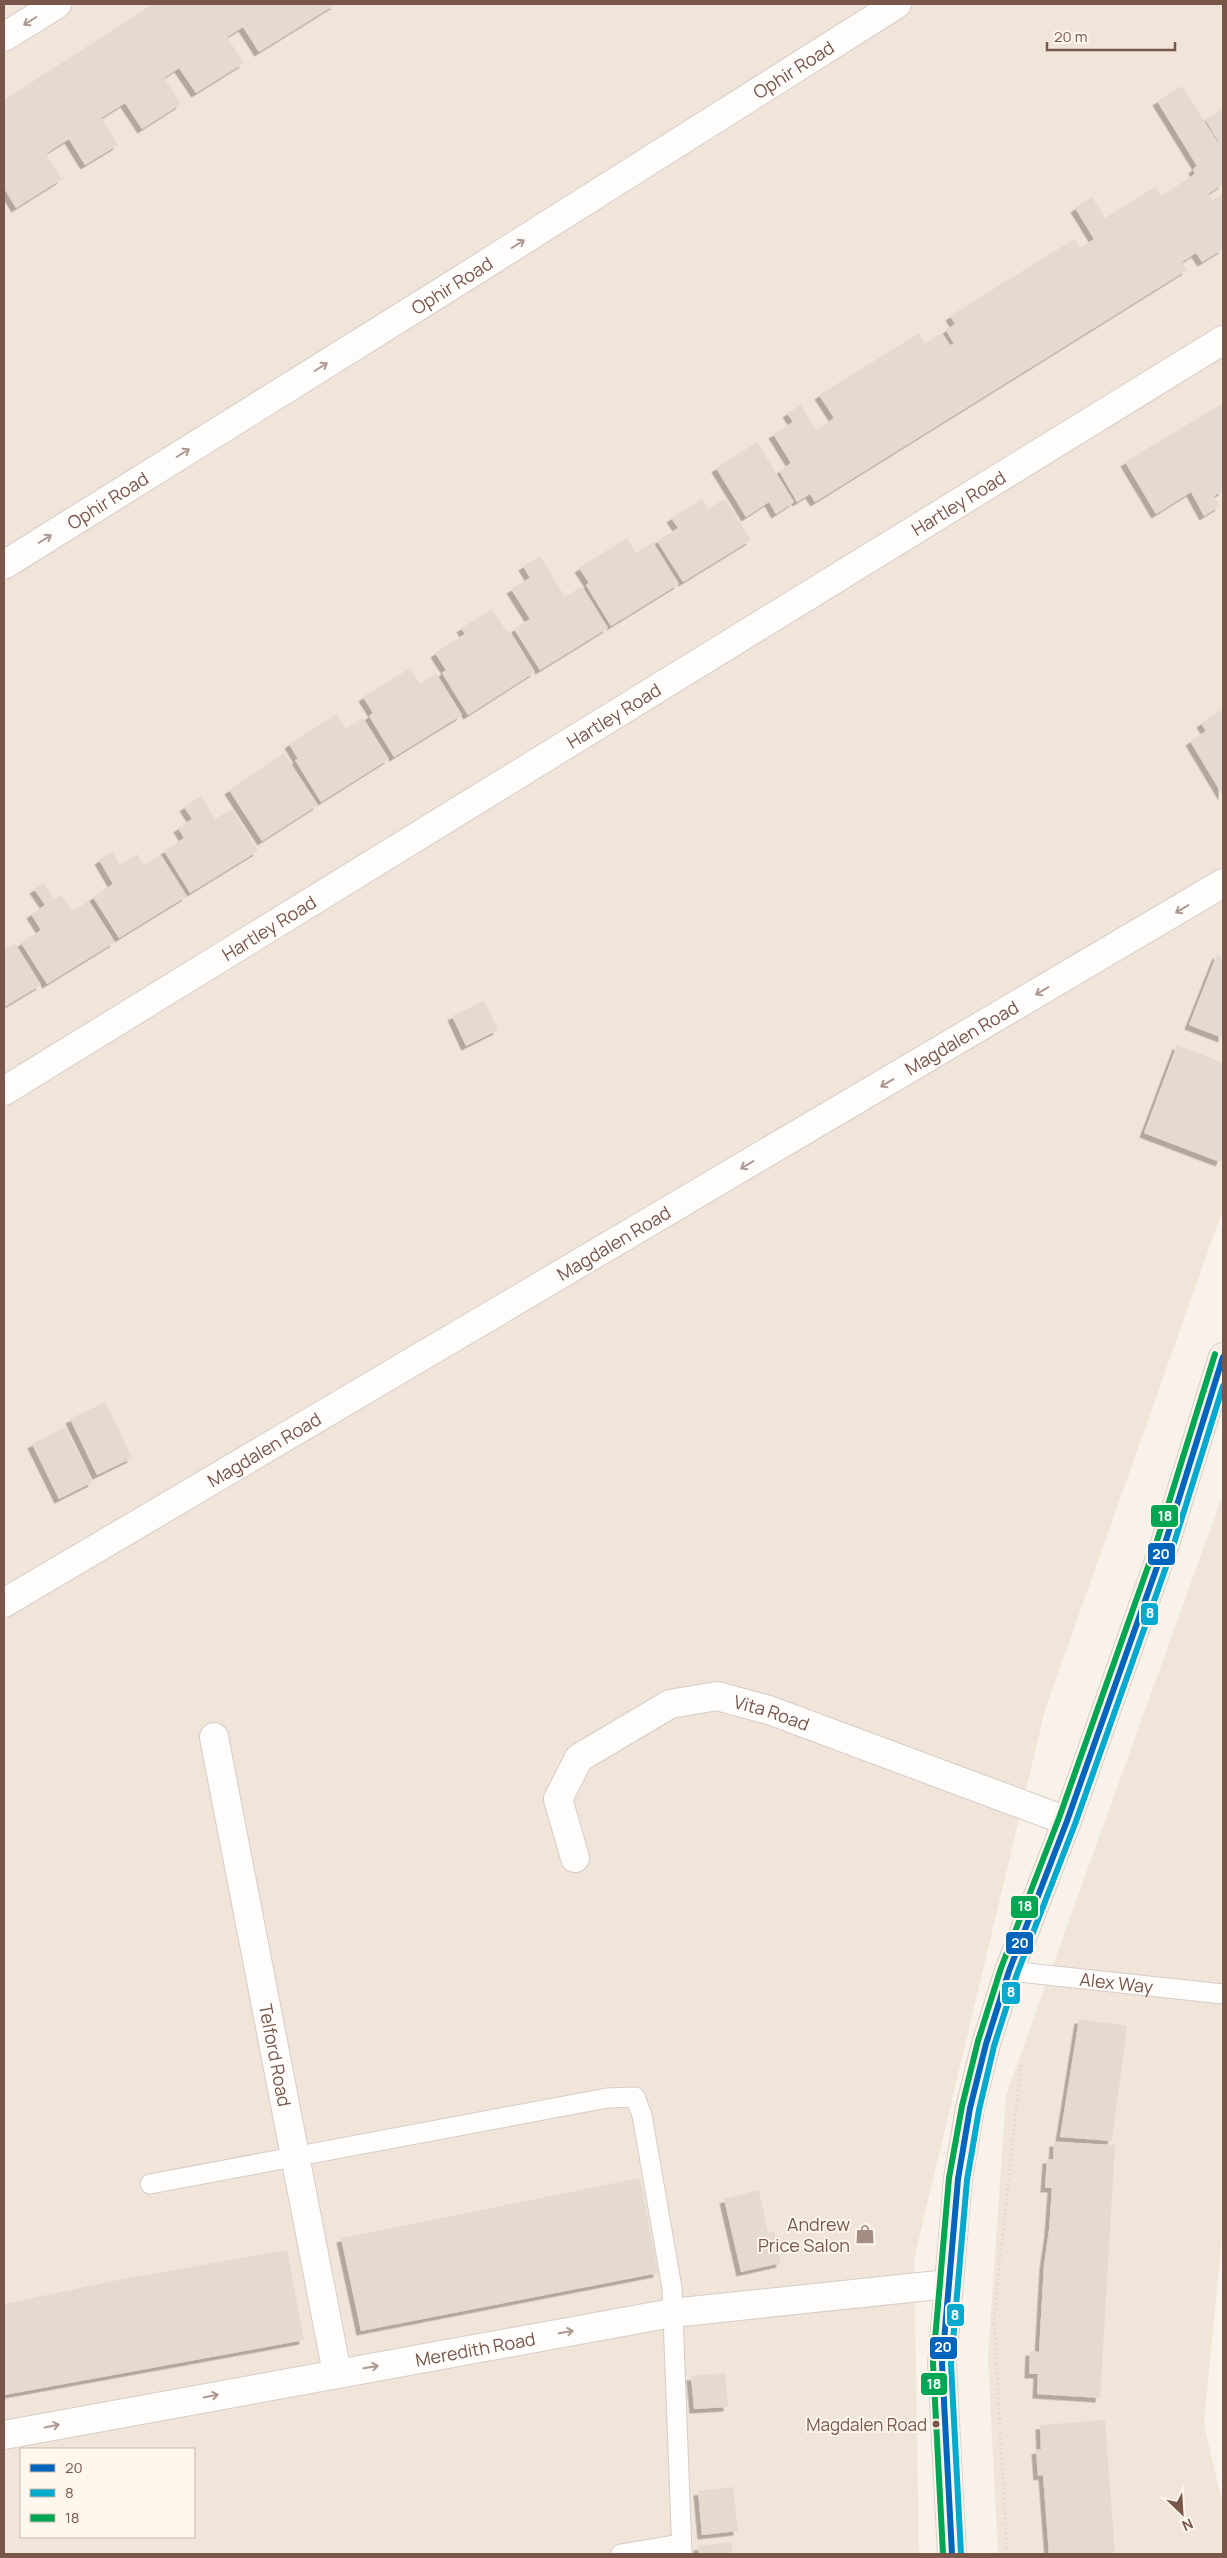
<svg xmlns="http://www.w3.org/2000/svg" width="1227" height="2558" font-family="Manrope,sans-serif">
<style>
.residential{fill:#f1e4d8;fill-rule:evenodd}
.building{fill:#e5dad2;filter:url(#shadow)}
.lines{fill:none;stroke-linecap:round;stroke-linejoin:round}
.lane-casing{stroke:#d6cdc8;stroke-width:21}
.street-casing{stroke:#d6cdc8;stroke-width:30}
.primary-casing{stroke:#dacfc9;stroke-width:30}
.path{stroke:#dbd1cd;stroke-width:3;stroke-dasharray:1 4;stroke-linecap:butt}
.lane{stroke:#fefdfc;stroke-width:19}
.street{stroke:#fefdfc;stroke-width:28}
.primary{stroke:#f3ede5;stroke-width:28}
.bus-1-casing{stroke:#fff7ed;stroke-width:10}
.bus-2-casing{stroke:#fff7ed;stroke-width:10}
.bus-3-casing{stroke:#fff7ed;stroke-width:10}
.bus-1{stroke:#0065bd;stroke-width:6}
.bus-2{stroke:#00a9ce;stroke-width:6}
.bus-3{stroke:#00a651;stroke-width:6}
.oneway{stroke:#ae9991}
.bus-dot{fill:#785649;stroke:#fff7ed;stroke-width:2}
.labels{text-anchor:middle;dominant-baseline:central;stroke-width:4;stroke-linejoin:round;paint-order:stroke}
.bus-label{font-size:17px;fill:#785649;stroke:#fff7ed;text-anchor:end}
.street-label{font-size:18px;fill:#785649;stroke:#fff7ed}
.poi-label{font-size:18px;fill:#785649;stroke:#fff7ed;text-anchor:end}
.line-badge{stroke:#fff7ed;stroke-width:2}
.badge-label{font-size:14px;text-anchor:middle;font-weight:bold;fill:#fff}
</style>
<defs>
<filter id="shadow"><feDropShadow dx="-4.5" dy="4.5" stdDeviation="0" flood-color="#0004"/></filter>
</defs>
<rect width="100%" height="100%" fill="#f8f2eb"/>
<path class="residential" d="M4,4h1219v1205l-178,501 -131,549 5,295h-915zM21,2449h173v88h-173z
M1223,1494v730l-19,200 19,83v47h-225l-10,-197 18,-262z"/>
<path class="building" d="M153,4h183l-77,48 -16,-25 -16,10 17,26 -48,30 -17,-25 -15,10 17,26 -39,25 -17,-26 -24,15 17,27 -33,20 -16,-26 -16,10 -7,5 16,25 -46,29 -12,-20v-88z
M1182,86l41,65v33l-15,10 4,6 11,-6v55l-21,13 -6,-9 -14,9 5,8 -372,232 -5,-8 -13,8 -18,-31 12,-8 -18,-29 20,-12 -6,-9 14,-8 15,25 18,-12 -15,-23 100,-62 6,10 17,-10 8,12 4,-1 -8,-14 9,-6 -5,-8 124,-77 6,9 14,-9 -19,-31 17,-11 13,21 50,-31 6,9 34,-22 -2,-5 4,-3 -40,-65z
M1223,109v41l-18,-31z
M1223,403v88l-9,5 6,10 -16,10 -13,-24 -35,22 -31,-52z
M757,442l37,60 -18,12 -7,-12 -23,15 -30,-49z
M702,499l6,10 17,-10 26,41 -68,42 -26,-41 21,-13 -7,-10z
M627,538l9,15 17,-11 26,42 -68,42 -25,-41 3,-2 -10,-15z
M540,556l25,41 17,-11 26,42 -68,42 -26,-41 16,-10 -19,-30 19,-11 -7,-12z
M492,609l15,23 3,-1 25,41 -67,43 -26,-42 4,-3 -11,-17 30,-19 -4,-6z
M410,668l10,16 16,-11 26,42 -68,42 -25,-41 4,-3 -10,-16z
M1223,709v87l-33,-55 16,-10 -5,-8z
M337,714l9,15 17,-11 26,41 -68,43 -26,-42 3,-1 -9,-15z
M284,753l34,52 -56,36 -33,-51z
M201,796l14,23 17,-10 26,42 -68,42 -26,-42 20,-13 -6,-10 14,-9 -8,-12z
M112,852l8,13 17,-11 7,11 17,-10 26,41 -68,42 -26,-41 20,-13 -14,-24z
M44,883l10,16 7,-4 11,16 17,-10 26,41 -68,42 -26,-41 20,-13 -10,-16 14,-9 -11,-16z
M15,943l26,42 -37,22v-57z
M1217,954l6,3v81l-34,-13z
M484,1001l14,29 -32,16 -14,-30z
M1177,1045l46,18v92l-3,7 -76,-29z
M105,1402l27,56 -35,17 -27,-56z
M65,1427l28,55 -34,17 -27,-55z
M1079,2019l48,7 -15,115 -52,-4z
M1054,2142l61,3 -15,253 -63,-4 1,-20h-9l1,-23 9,1 5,-87 5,-35 3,-42h-7l2,-29h6z
M640,2178l18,95 -297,58 -20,-93z
M759,2190l9,43 6,-2 7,32 -40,9 -17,-73z
M287,2250l17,90 -300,55v-91l119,-25z
M725,2373l3,34 -34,2 -3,-33z
M1105,2420l10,134h-66l-6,-79 -5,1 -2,-26 5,-1 -1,-24z
M733,2487l5,44 -36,4 -4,-44z
M731,2542l2,12h-34l-1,-8z"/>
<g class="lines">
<defs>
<g id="lane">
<path id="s1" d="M1009,1971l214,23"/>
<path d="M150,2184l457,-86 28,-1 7,18 30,173 10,266"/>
<path d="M621,2554l59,-10"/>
</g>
<g id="street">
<path d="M4,37l53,-33"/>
<path id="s2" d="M4,565l458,-286 435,-275"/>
<path id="s3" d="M4,1091l1219,-751"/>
<path id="s4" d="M4,1603l1219,-720"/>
<path id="s5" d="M214,1737l123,636"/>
<path id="s6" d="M575,1858l-17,-59 21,-41 91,-54 47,-8 52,14 298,111"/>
<path id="s7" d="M4,2435l668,-122 276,-29"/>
</g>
<path id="primary" d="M952,2554l-10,-190 16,-185 12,-71 16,-64 23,-73 58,-150 96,-271 60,-193"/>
</defs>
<use href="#lane" class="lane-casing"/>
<use href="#street" class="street-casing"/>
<use href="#primary" class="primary-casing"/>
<path class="path" d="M1007,2554l-13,-237 27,-253"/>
<use href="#lane" class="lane"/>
<use href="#street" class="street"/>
<use href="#primary" class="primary"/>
<defs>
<path id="bus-1" d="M952,2554l-10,-190 16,-185 12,-71 16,-64 23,-73 58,-150 96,-271 60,-193"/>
<path id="bus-2" d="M961,2554l-10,-190 16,-184 12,-70 15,-64 23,-72 58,-150 96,-271 52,-167"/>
<path id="bus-3" d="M943,2554l-10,-191 16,-185 13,-72 16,-65 23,-73 58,-150 96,-271 60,-193"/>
</defs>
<use href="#bus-1" class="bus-1-casing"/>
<use href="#bus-2" class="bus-2-casing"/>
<use href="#bus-3" class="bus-3-casing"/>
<use href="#bus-1" class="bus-1"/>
<use href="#bus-2" class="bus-2"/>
<use href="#bus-3" class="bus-3"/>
</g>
<defs><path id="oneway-shaft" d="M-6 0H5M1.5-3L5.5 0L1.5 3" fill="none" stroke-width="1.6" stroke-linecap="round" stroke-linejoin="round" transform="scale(1.25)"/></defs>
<g class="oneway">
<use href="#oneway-shaft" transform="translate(30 21) rotate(148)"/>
<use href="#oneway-shaft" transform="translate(518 244) rotate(-32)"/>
<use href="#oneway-shaft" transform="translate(321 367) rotate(-32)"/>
<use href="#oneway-shaft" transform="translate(183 453) rotate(-32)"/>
<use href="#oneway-shaft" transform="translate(45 539) rotate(-32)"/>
<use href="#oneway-shaft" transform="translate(1182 909) rotate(149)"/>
<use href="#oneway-shaft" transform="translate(1042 991) rotate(149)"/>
<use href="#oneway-shaft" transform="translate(887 1083) rotate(149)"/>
<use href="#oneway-shaft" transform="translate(747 1165) rotate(149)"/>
<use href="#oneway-shaft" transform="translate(566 2332) rotate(-10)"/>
<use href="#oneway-shaft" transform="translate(371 2367) rotate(-10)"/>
<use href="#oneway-shaft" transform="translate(211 2396) rotate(-11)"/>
<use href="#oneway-shaft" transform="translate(52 2426) rotate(-11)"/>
</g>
<defs>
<symbol id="shop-bare" viewBox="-9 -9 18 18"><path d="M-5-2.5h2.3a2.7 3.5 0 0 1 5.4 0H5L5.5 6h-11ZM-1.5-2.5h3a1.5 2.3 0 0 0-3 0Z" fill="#a58d82" stroke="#fff7ed" stroke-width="2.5" paint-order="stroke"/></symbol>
</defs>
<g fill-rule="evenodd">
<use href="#shop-bare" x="851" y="2220" width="28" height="28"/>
</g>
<circle class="bus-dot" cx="936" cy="2424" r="4.5"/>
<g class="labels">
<g class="bus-label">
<text x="927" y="2424">Magdalen Road</text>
</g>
<g class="street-label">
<text stroke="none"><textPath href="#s2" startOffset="932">Ophir Road</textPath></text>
<text stroke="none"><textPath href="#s2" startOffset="528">Ophir Road</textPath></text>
<text stroke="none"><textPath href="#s2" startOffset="122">Ophir Road</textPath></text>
<text stroke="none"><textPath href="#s3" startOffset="1121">Hartley Road</textPath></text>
<text stroke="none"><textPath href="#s3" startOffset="716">Hartley Road</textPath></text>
<text stroke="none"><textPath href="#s3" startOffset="311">Hartley Road</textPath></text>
<text stroke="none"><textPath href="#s4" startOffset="1112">Magdalen Road</textPath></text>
<text stroke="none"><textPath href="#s4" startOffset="708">Magdalen Road</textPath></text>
<text stroke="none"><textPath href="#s4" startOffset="302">Magdalen Road</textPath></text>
<text stroke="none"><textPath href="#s6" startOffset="318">Vita Road</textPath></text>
<text stroke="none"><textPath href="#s1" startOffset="108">Alex Way</textPath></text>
<text stroke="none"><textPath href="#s5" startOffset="324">Telford Road</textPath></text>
<text stroke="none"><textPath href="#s7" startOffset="479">Meredith Road</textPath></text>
</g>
<g class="poi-label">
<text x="850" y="2224">Andrew<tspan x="850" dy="21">Price Salon</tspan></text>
</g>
</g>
<g class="line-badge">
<rect x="1150" y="1504" width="29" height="24" rx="5" fill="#00a651"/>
<rect x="1147" y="1542" width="29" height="24" rx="5" fill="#0065bd"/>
<rect x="1140" y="1602" width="19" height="24" rx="5" fill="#00a9ce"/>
<rect x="1010" y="1895" width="29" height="24" rx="5" fill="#00a651"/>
<rect x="1005" y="1931" width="29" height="24" rx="5" fill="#0065bd"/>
<rect x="1001" y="1981" width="20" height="24" rx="5" fill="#00a9ce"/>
<rect x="946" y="2303" width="19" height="24" rx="5" fill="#00a9ce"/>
<rect x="929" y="2336" width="29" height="24" rx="5" fill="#0065bd"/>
<rect x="920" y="2372" width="28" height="24" rx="5" fill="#00a651"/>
</g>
<g class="badge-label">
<text x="1165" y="1521">18</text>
<text x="1161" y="1559">20</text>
<text x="1150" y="1618">8</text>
<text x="1025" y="1911">18</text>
<text x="1020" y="1948">20</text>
<text x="1011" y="1997">8</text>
<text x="955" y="2320">8</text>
<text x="943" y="2352">20</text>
<text x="934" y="2389">18</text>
</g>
<rect width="1227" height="2558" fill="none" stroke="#785649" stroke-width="10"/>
<rect x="20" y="2448" width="175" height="90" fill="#fff7ed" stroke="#c9b7ab"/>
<rect x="30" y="2464" width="25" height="8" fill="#0065bd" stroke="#c9b7ab"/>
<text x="65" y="2473" font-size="15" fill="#785649">20</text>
<rect x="30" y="2489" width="25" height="8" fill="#00a9ce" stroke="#c9b7ab"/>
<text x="65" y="2498" font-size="15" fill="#785649">8</text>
<rect x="30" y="2514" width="25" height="8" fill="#00a651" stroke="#c9b7ab"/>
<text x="65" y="2523" font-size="15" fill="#785649">18</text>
<g transform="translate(1182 2513) rotate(155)" stroke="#fff7ed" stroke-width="4" paint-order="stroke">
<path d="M0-4L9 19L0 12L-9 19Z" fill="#785649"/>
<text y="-8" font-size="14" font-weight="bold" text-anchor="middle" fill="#785649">N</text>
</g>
<path d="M1047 42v8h128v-8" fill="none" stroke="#785649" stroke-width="2.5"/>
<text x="1054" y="42" font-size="15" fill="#785649" stroke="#fff7ed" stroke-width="4" paint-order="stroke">20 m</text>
</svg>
